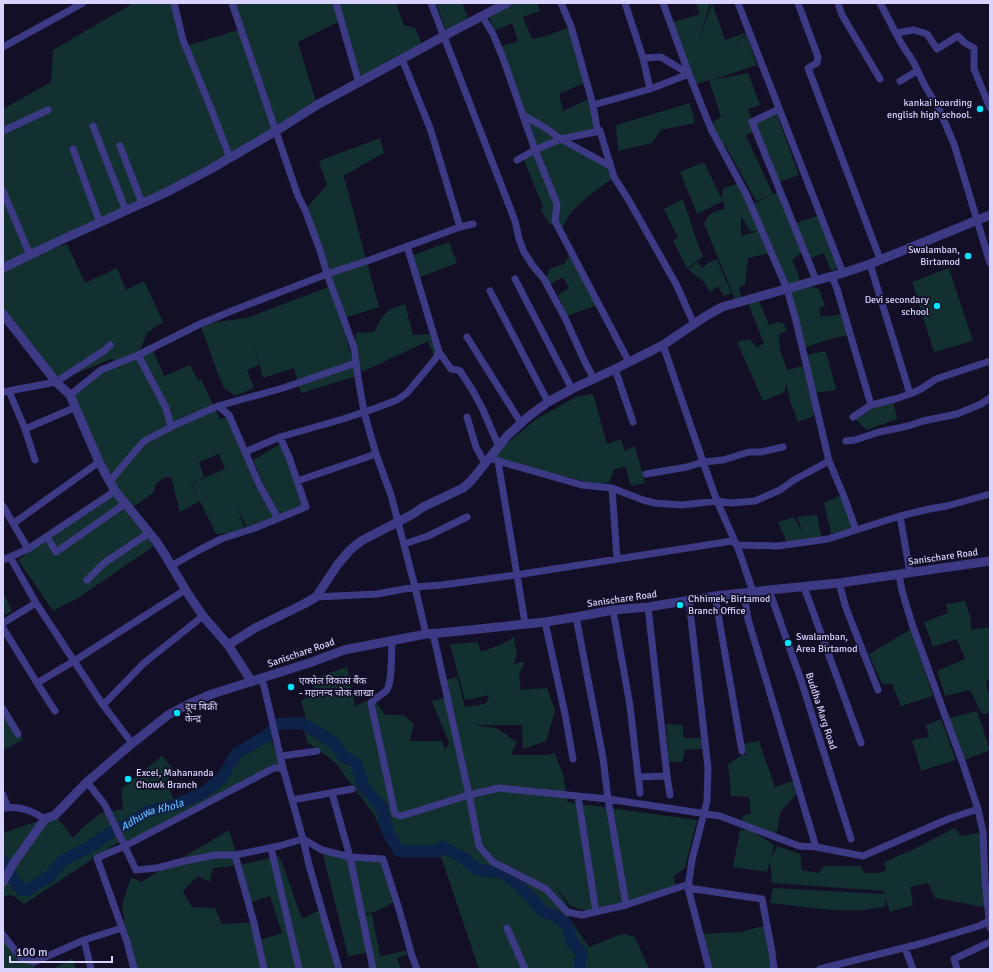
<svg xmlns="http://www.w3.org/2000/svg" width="993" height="972" font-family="Signika,'Noto Sans Devanagari',sans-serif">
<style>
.green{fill:#12302f;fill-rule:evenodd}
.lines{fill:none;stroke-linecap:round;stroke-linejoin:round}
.river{stroke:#0c2248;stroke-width:12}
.minor{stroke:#3d3a85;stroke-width:7}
.tertiary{stroke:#3d3a85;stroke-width:9}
.poi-dot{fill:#00e5ff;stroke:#130f26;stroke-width:1.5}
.labels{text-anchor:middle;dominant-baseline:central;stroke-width:3.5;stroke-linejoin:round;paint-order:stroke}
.poi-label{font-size:10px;fill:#d9d4ff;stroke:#130f26;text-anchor:start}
.street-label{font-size:10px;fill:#d9d4ff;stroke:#130f26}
.water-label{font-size:11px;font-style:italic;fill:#62b6ff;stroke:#130f26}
</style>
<rect width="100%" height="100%" fill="#130f26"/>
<path class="green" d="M131,3h43l12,43 55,-17 -8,-26h163l8,22 11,3 8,19 -21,12 -2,-5 1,5 -39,20 -18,-56 -6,-1 -40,20 19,63 -91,51 -84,46 -126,60 51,-18 18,39 32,-15 9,22 18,-9 19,41 -16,11 -8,20 13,-5 12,28 26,-11 8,15 3,-1 19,40 8,-3 29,69 -6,3 7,-2 18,32 -29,10 -10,-21 8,22 -12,4 -17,1 -16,-33 -20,11 -9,-35 -8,1 -7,6 -3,9 -23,16 -11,-14 -49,-100 49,-33 -8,-3 -55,23 -53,-68v-205l48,-27 2,-32 77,-45zM219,454l6,15 -33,14 7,17 -8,-17 13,-6 -5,-15z
M436,3h26l6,15 -22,12z
M507,3h30l3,8 -17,6 9,22 17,-4 22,-9 15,56 -27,12 4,17 28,-13 7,33 -34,9 44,27 6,10 -29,22 -14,13 -10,18 -12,-7 -8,-12 2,-5 -20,-48 14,-7 -37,-104 18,-6 -6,-18 -18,8 -6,-18z
M696,3h14l-12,42 14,-42 13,37 21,-7 1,2 -23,12 23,-11 10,29 -45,15 36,-7 12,32 -12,4 4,12 24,-9 23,63 -22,8 -22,-52 -12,6 3,-1 27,58 7,-3 14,33 25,-9 21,52 -9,4 -7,-18 -16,6 -6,-7 -10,8 7,16v4l2,4 18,5 6,17 -6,2 2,9 23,-3 6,21 -17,3 -29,10 -33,-95 -23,5 -3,27 -6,2 2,10 -6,2 -31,-75c4,-11 10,-12 21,-16l-2,-7 -26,13 -17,-42 24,-10 18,38 1,-12 17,-5 10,22 22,-10 -16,6 -31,-56 -5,2 -10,-23 11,-7 -12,-37 -15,5 -24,-62 30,-9zM741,216l9,15h8l-17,5z
M690,103l5,20 -34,7 -9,13 -34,8 -2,-26z
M380,138l4,15 -41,23 3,8 33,123 -35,11 -11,-25 24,83 -56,17 -7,-25 -31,10 -10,-38 6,25 -12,5 7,18 -19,8 -11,-8 -6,-14 -18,-50 47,-6 84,-32 -26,-76 22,-25 -8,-24z
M683,199l11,34 9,24 -16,11 -14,-27 5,-3 -14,-29z
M449,242l8,21 -39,15 -7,-22z
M569,255l28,50 -30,11 -9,-21 11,-7 -6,-11 -13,7 -3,-6 2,-9 15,-5z
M717,259l14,34 -7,3 -6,-10 -8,6 -6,-10 -16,-13 10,-7 4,6 6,-5z
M949,268l24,73 -39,11 -22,-70z
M759,301l10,24 9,-3 6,1 2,8 -7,3 1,16 7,20 15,-4 10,28 2,22 -16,6 -8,-21 -4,-18 -1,9 -22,9 -26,-59 13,-3 7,9 7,-5 -16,-40z
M405,304l8,31 20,-1 6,18 -5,4 -6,-15 -66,31 -8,-24 2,-15 18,-1 8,-15 8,-8z
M826,351l10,39 -21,3 -9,-38z
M593,394l14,50 14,-5 4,12 10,-5 10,37 -14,3 -6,-20 -11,4 -5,13h-18l-92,-23 -3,-3 2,-6 37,-31 41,-23z
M893,400l4,19 -30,11 -14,-13 18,-11z
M280,444l7,13 16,51 -25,10 -25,-58z
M115,491l39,55 -76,52 -25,13 -35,-51z
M843,494l13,36 -25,4 -7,-31z
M817,515l5,25 -34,5 -10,-23 16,-5 10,18 -7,-18z
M3,592l9,19 -9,5z
M965,601l5,15 1,14 18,-3 1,6v44l-4,7 4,12v17l-8,1 -12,-24 -25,6 -8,-25 28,-12 -8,-20 -24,8 -9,-25 24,-9 -2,-9z
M911,629l22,67 -32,10 -9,-22h-10l-13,-29c13,-10 28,-17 42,-26z
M514,637l3,17 -3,10 11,-3 -6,15 2,14 26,-2 8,23 -9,30 -23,8 -1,-24h-48l22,3 21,14 -6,13h35l9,-2 9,25 3,24 130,18 -12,48 -11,8 2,12 -83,25 -22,-7 -16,-20 16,25 -4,4 22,32 27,-11 9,-2 10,3 14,32h-170l-40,-118 -46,1 -19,-37 -39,-53 -28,-20 -5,-21 4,-1 -5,-20 15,-5 -5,-16 36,-12 8,39 18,-8 12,17h18l11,9 -4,17h32l3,9 4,-7 -17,-42 12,-3 1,-18 12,-3 8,30 20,-3 5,-9 -25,5 -15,-56 28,-2 3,10 23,-9z
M3,706l20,34 -20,10z
M977,711l13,39 -28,11 -16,-42z
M941,719l15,41 -35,11 -9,-31 17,-3 -3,-12z
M666,724l17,1v13h22l-2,11 -18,1 -3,12h-13z
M268,735l7,12 8,21h-9l-149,78 -3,-6 -98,64 -12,-9 -9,1v-63l52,-18 18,23 10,-11 18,-14 22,-4 -2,-20 41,-33 14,16 -10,9 10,24 27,-12 47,-48z
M759,741l16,46 18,-6 3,14 -15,16 -6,29 -22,-8 21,13 -3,13 6,-12 23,8 2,16 17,3 5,-7h37l3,7h15l7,-3 -2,-8 28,-12 43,-22 6,8 22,-4 6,76 -54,-10 -7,-15 -18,4 3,18 -23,7 -5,-15 1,9c-37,10 -78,1 -116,-3l3,-15 112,6 -1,-3 -112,-8 -2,-22 -3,11 -34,-5 7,-37h7l-6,-3 2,-11 8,-3 -2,-16 -18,-1 -3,-32 14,-9h5l-3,-11z
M229,830l11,35 39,-9 6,15 17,48 21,-11 16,61h-202l-10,-27 -5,-37 9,-28 10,5zM240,865l10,38 20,-7 12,37 -23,7 -4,-18 -33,2 -7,-16 -23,-1 -9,-16 15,-15 12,6 3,-14z
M322,850l27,11 18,92 -19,3z
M383,859l12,43c-6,2 -7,4 -12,6 -6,3 -13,5 -19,7l-11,-55z
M372,914l8,42 29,-6v4l-12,4 4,11h-25l-12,-53z
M767,925l7,44h-65l-9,-35 40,-2z
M3,935l18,23 13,4v7h-31z
M72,958l4,11h-23z"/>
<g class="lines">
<path class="river" id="s1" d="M3,861l15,25 4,4 7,-1 14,-9 6,-3 13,-16 29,-15 23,-16 12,-5 22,-14 27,-6 28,-12 19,-15 15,-25 31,-18 9,-11 24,-1 15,8 18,12 9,13 13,7 8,25 17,18 7,26 11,19h40l3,-4 20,10 15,12 9,2 16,1 15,11 27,29 12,4 11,9 5,17 10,12 -2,7v8"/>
<path class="minor" d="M174,3l9,37 29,71 18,47
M232,3l66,193 7,14 15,40 7,24 13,35 14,39 4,29 6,35 12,42 15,41 24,92 11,47
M336,3l23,80
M431,3l84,218 4,18 5,13 9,14 11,13 21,39 20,44 9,17
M561,3l10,23 22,79 4,23 3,3 14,46 14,22 48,85 18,40
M625,3l18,55
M663,3l26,71 22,55 35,65 41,95 9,32 33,140 14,33 13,36
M738,3l105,270
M798,3l20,54 -1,6 -9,5 72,191
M838,3l4,12 38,64
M880,3l21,40 13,20 11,23 14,23 15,35 36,119
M482,16l11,18 11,27 31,89 22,54 -2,17 74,141
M896,33l18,-3 13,4 10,15 21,-13 7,7 9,5v21l16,39
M3,47l80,-44
M402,59l28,69 30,99
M900,81l17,-10
M593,105l57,-16 39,-15 -28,-17 -18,1 7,31
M779,109l-27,13 64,158
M523,115l21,12 17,12
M93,126l33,85
M3,131l45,-21
M600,131l-39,8 49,27
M120,146l22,57
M73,149l27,74
M517,160l18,-10 26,-11
M3,191l27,64
M870,264l40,130
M832,276l5,13 34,116
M515,279l57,110
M490,291l58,111
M467,337l54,86
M663,345l40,117 14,39 19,43
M439,352l12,17 7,1 2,1 13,20 10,19 16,37
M138,355l28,53 5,19
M615,369l18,53
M9,391l16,38 10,31
M3,392l53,-10 49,-32 5,-5
M70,395l31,-25 37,-15 62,-31 34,-14 93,-36 40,-13 93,-34 13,-3
M218,406l11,9 30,69 19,35
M467,417l9,30 9,16
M853,417l18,-12 24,-6 15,-5 11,-5 15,-10 54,-18
M25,429l51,-22
M846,441l9,-1 24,-8 29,-6 15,-5 34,-7 24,-10 9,-6
M245,452l35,-15 63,-18 33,-11 21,-8 10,-7 29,-35 3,-6 -32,-106
M490,457l8,4 84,24 30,3 31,12 12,3 27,2 35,-4 14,2 24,-2 25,-11 14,-10 35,-19
M498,461l27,162
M646,474l41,-7 16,-5 20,-2 26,-8h12l22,-5
M110,481l34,-40 33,-17 41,-18 65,-18 73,-25
M297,481l79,-27
M612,488l5,71
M3,506l25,43
M900,516l10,57
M14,523l85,-61
M47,537l9,15 70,-49
M404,544l24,-8 39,-19
M3,560l25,-11 87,-58
M171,566l30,-17 20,-10 34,-11 51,-21 -17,-50 -9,-20
M899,574l3,17 10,33 39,108 11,29 16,48 5,23 2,49 5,47
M87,580l17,-17 45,-30
M839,583l7,25 32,82
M804,587l57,156
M769,590l32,90 50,159
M753,592l-16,-47 41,1 50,-7 72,-23 29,-7 18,-3 43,-12
M744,593l4,26 68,228
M715,596l27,155
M316,597l61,-3 38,-7 27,-2 74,-10 216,-34 5,4
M689,601l19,167 -1,33 -15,59 -4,28 21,81
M648,607l19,169 3,19
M613,610l17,96 10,87
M576,617l27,141 5,41 18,106
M545,622l20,92 8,45
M3,623l33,-20
M3,628l34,55 37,-22 -38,-58 -26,-46
M433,633l36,162 10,51 14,16 53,27 21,23 15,3 44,-10 63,-21
M392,640c-1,12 1,43 -6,51 -5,4 -11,7 -15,12l24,111 6,2 68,-21 30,-7 109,11 112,17 79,30 17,1 47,9 85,-37 30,-10
M37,683l18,28
M103,705l41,-42 59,-47
M3,709l15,25
M132,743l-29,-38 -29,-44 111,-71
M281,756l36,-5
M638,777l29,-1
M87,782l18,23 31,65 21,-2 23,-6 35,-7h20l44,-9 24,-7 -20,-71 -19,-82 -3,-7
M332,793l18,64 23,112
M3,795l5,13
M578,796l18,116
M292,800l60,-11
M3,808c18,-2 27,2 42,11
M303,839l19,11 28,7 33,2 16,50 13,47 5,13
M303,839l6,26 30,104
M271,848l28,121
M235,855l19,68 10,46
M688,888l74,11 10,53 2,17
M507,928l18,41
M3,935l18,23 13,4 32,-14 18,-8 38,-12
M84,940l7,29
M905,948l8,21
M134,969l-7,-27 -30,-84 28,-12 149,-78h9
M820,969l103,-26 56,-17 10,-5
M957,969l-3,-10 36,-17"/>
<path class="tertiary" d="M3,268l58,-28 104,-47 44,-23 67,-39 41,-26 140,-76 50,-26
M3,314l53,68 14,13 29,67 16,29 41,50 9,14 23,39 15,22 25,29 24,37
M228,645l27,-17 49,-24 12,-7 22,-33 12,-14 11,-9 52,-27 10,-7 40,-19 8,-7 36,-45 22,-20 19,-14 24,-13 43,-20 48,-24 43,-29 16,-9 121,-34 27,-9 120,-49
M3,882l10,-18 32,-45 10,-4 32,-33 42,-36 39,-31 21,-11 23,-10 100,-32 32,-12 82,-16 14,-1 105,-11 31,-5 37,-7 35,-3 67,-11 38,-4 16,-2 70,-7 151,-22"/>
</g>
<g class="poi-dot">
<circle cx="980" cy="109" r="4"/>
<circle cx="968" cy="256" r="4"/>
<circle cx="937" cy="306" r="4"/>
<circle cx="680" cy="605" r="4"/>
<circle cx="788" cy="643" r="4"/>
<circle cx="291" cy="687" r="4"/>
<circle cx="177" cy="713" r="4"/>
<circle cx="128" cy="779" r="4"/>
</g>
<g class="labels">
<g class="poi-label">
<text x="972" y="103" text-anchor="end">kankai boarding<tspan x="972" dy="12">english high school.</tspan></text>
<text x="960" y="250" text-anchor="end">Swalamban,<tspan x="960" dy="12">Birtamod</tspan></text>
<text x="929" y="300" text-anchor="end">Devi secondary<tspan x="929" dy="12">school</tspan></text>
<text x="688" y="599">Chhimek, Birtamod<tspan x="688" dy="12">Branch Office</tspan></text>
<text x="796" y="637">Swalamban,<tspan x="796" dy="12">Area Birtamod</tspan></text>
<text x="299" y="681">एक्सेल विकास बैंक<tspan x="299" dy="12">- महानन्द चोक शाखा</tspan></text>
<text x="185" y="707">दूध बिक्री<tspan x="185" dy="12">केन्द्र</tspan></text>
<text x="136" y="773">Excel, Mahananda<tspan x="136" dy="12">Chowk Branch</tspan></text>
</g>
<g class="street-label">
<text transform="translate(943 557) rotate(-8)">Sanischare Road</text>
<text transform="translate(622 599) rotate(-8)">Sanischare Road</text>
<text transform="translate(301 653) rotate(-19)">Sanischare Road</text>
<text transform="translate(821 711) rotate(72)">Buddha Marg Road</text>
</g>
<g class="water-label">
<text stroke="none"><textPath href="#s1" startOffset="188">Adhuwa Khola</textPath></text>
</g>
</g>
<rect width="993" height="972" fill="none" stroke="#d9d4ff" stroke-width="8"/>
<path d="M10 956v6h102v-6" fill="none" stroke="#d9d4ff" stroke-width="2"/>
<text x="16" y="956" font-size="12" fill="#d9d4ff" stroke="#130f26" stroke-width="3" paint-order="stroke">100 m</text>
</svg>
